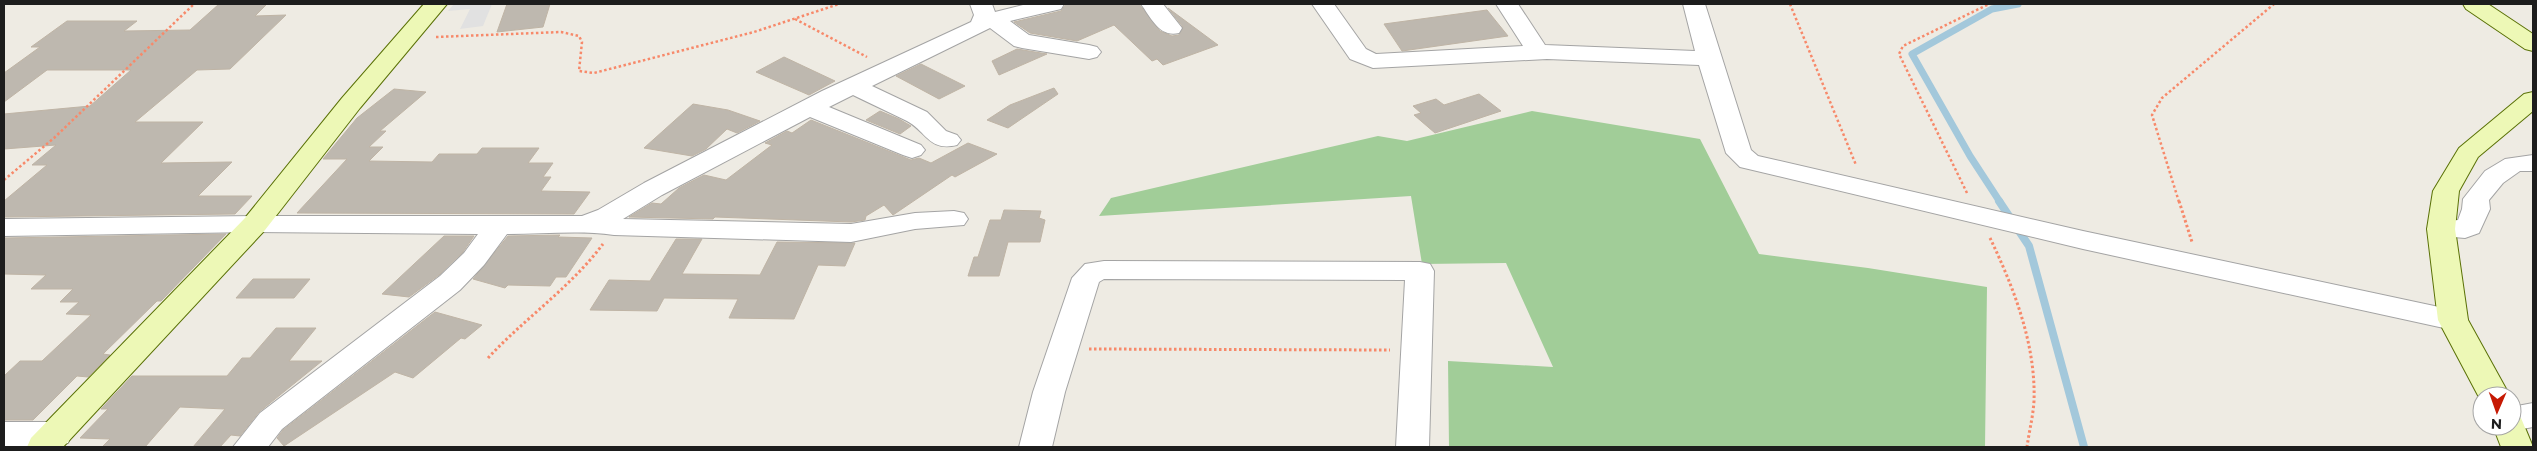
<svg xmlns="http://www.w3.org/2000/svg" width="2537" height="451" font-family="Montserrat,sans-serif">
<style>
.forest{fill:#a1cd98}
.parking{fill:#e1e1e1}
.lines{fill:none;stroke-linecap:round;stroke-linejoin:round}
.stream-far1{stroke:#a3c8db;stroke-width:7}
.stream{stroke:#a3c8db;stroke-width:8}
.building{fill:#beb8af;stroke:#bfb4a5}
.street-casing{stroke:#a4a4a4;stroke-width:2}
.secondary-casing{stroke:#5a7106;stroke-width:2}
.path-far1{stroke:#f7896a;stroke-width:2.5;stroke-dasharray:2.5 2.5;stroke-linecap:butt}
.path{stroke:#f7896a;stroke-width:3;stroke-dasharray:2.5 2.5;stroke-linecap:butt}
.street{fill:#fff;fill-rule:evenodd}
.secondary{fill:#edf8b6;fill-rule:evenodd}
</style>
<rect width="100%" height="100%" fill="#eeebe3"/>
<path class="forest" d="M1532,111l168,28 59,115 109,14 119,19 -2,160h-536l-1,-86 105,6 -47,-104 -84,1 -11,-68 -312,20 12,-18 267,-62 29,5z"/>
<path class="parking" d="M454,4h38l-9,22 -23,3 10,-20 -22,2z"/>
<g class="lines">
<path class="stream-far1" d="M2000,202l-30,-46 -58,-102 80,-45 26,-5"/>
<path class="stream" d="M1999,201l30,45 55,201"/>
</g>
<path class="building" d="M219,4h48l-12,12 31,-1 -56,54 -33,1 -62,52h68l-42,41 71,-1 -34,34h54l-17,18 -231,3v-16l43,-36h-15l24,-20 -52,4v-35l86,-8 41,-36h-84l-43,32v-29l36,-26h-9l36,-26h70l-13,10 66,-1z
M507,4h43l-7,23 -46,5z
M1066,4h73l21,27 12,5 7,-1 4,-8 -15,-19 50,37 -55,20 -6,-6 -5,2 -38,-36 -37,16 -47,-8 -16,-11 47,-11z
M1487,10l21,26 -106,15 -18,-27z
M1017,49l30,5 -48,21 -7,-14z
M784,57l51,24 -26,14 -53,-23z
M921,64l44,22 -26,13 -43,-23z
M1054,88l4,6 -50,34 -21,-8 23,-15z
M394,89l32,3 -46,39h6l-17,16h14l-14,14 63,1 7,-8h38l5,-6h57l-11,15h25l-10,14h8l-10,14 49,1 -16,22 -277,-1 50,-54h-24l34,-41z
M1479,94l22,17 -66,22 -21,-18 7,-2 -8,-7 23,-7 8,6z
M693,104l35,6 32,11 -23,12 -10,-4 -21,20 -14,7 -48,-8z
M880,111l19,8 12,7 -11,8 -34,-14z
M811,120l100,40 8,-2 12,5 37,-20 29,11 -42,23 -3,-2 -59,40 -9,-10 -18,11 -1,4 -14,2 -136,-5 -2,2 -84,-2 23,-14 9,1 18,-16 25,-13 22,5 46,-35 -7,-2 22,-12 5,2z
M1004,210l37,1 -2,7 6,2 -5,22h-32l-9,34h-31l6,-19h4l12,-37h11z
M226,234l-65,67h-4l-54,53 7,1 -22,22 -11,-1 -44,44h-29v-44l16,-15h22l49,-46 -25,-1 13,-12h-19l13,-13h-42l15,-14 -42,-1v-36z
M560,235l-2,2 34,1 -26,39h-10l-6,9 -42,-1 -3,3 -32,-9 35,-43z
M444,236h30l-11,16 -24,23 -30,22 -27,-3z
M676,239h26l-20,35 78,1 17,-33 78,1 -10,23 -27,-1 -24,54 -65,-1 9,-19 -74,-1 -7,13 -67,-1 19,-30 41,1z
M253,279h57l-16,19h-58z
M435,312l47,13 -17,14 -4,-1 -48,40 -18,-6 -111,74 -7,-8 6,-8z
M276,328h40l-27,33h33l-63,51 -19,24 -9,-1 -11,12h-27l32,-38 -45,-2 -35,40h-43l8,-8 -30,-1 28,-29h-7l31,-33h95l15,-18h8z"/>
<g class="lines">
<defs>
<path id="street" d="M970,4h22l3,8 32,-8h37l-3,5 -51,12 19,14 60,10 8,2 4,5 -4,5 -8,2 -67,-11 -8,-2 -24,-18 -118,58 55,26 19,19 11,4 4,5 -4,5c-28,7 -31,-14 -50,-24 -18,-9 -36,-17 -54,-26l-24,12 92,38 4,5 -4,5 -9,3 -9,-3 -93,-38 -148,78 -39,24 228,5 64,-11 39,-2 10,2 4,6 -4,6 -49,4 -64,13 -237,-7c-33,-5 -72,-1 -107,-1l-23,31 -24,25 -178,139 -14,18h-35l27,-34 180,-137 24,-23 14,-19 -223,-2 -251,4v-17l251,-3h327l16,-6 46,-27 178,-92 149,-69 3,-7z
M1141,4h22l19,24 -3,5c-19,5 -28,-15 -38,-29z
M1312,4h22l32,45 10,5 147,-8 -27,-42h22l27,41 150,6 -12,-47h22l46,146 7,6 325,75 370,79 11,3 4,7 -4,7 -11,3 -370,-81 -343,-82 -14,-14 -27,-88 -152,-6 -174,9 -23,-9z
M2533,155v16h-13l-17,12 -14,17 1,9 -11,24 -14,5 -34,-3 -4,-6 4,-6 27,-3 4,-11 1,-10 22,-28 20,-12z
M1104,261l316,1 10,2 4,7 -5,176h-33l9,-167 -301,-1 -5,3 -34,110 -13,55h-33l14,-55 39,-114 13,-14z
M2533,403v24l-21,4 -11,-4 11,-1v-19z
M4,422h52l12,3 4,9 -4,9 -12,3h-52z"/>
<path id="secondary" d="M424,4h23l-87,104 -95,122 -202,217h-36l4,-9 214,-220 97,-120z
M2463,4h25l45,30v17l-8,-2 -59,-40z
M2533,92v19l-55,46 -19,34 -4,38 13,91 42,76h-28v7l-44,-83 -11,-91 6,-38 26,-43 65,-54z
M2512,415l9,3 12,29h-32l-8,-21h19z"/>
</defs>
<use href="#street" class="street-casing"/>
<use href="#secondary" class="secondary-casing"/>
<path class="path-far1" d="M1790,4l66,161
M795,19l72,38
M436,37l125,-5 18,4 3,6 -3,29 15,2 160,-41 85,-28
M4,180l50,-42 140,-134
M1967,193l-68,-139 4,-8 86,-42
M2179,202l-27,-87 10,-17 112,-94"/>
<path class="path" d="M2179,201l13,41
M1990,238c24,50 46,107 44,163 -1,16 -5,31 -7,46
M1089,349l301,1
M488,358c37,-40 82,-70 115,-114"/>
<use href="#street" class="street"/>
<use href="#secondary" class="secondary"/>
</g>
<rect width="2537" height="451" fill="none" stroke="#1d1d1d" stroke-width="10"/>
<g transform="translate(2497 411) rotate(182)"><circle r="24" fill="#ffffff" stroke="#a5a5a5"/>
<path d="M0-4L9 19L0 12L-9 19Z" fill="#c61903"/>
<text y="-8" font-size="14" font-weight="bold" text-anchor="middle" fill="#1d1d1d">N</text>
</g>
</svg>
